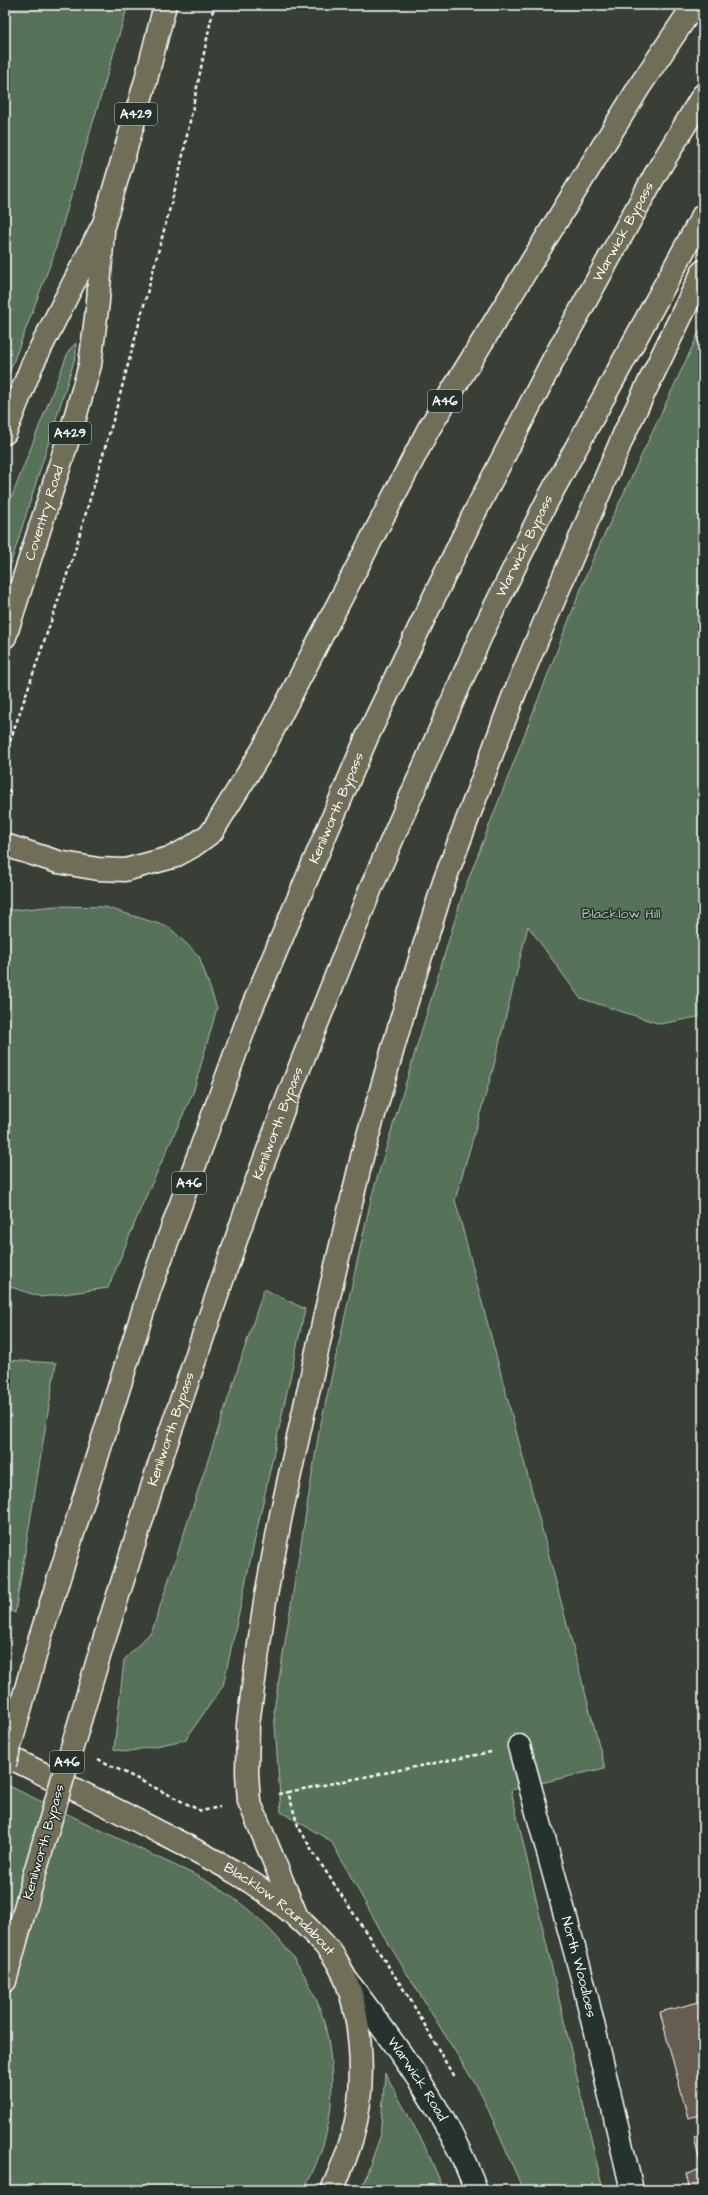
<svg xmlns="http://www.w3.org/2000/svg" width="708" height="2195" font-family="'Architects Daughter',sans-serif">
<style>
.green{fill:#56735a;stroke:#aab9ac}
.building{fill:#665c4f;stroke:#fff}
.lines{fill:none;stroke-linecap:round;stroke-linejoin:round}
.minor-casing{stroke:#fff;stroke-width:25}
.major-casing{stroke:#fff;stroke-width:25}
.highway-casing{stroke:#fff;stroke-width:25}
.path{stroke:#fff;stroke-width:2.5;stroke-dasharray:4 3;stroke-linecap:butt}
.minor{stroke:#26332d;stroke-width:22}
.major{stroke:#716e59;stroke-width:22}
.highway{stroke:#716e59;stroke-width:22}
.highway-bridge-casing{stroke:#fff;stroke-width:25;stroke-linecap:butt}
.highway-bridge{stroke:#716e59;stroke-width:22}
.labels{text-anchor:middle;dominant-baseline:central;stroke-width:3;stroke-linejoin:round;paint-order:stroke}
.shield{fill:#26332d;stroke:#bec2c0;stroke-width:1}
.shield-label{font-size:13px;font-weight:bold;fill:#fff}
.street-label{font-size:14px;fill:#fff;stroke:#26332d}
.park-label{font-size:14px;fill:#b3c0b5;stroke:#26332d}
</style>
<rect width="100%" height="100%" fill="#393f37"/>
<filter id="ink" filterUnits="userSpaceOnUse"><feTurbulence type="fractalNoise" baseFrequency=".025" numOctaves="2"/><feDisplacementMap in="SourceGraphic" scale="8" xChannelSelector="R" yChannelSelector="G"/><feConvolveMatrix kernelMatrix="1 2 1 2 8 2 1 2 1" color-interpolation-filters="sRGB"/></filter>
<g filter="url(#ink)">
<path class="green" d="M5,5h123l-75,252 -48,127z
M703,324v692l-43,8 -80,-26 -52,-72 -35,143 -38,131 150,568 -94,22 92,400h-80l-41,-95 -100,-162 -51,-92 -50,-29 -7,-102 45,-278 53,-237 91,-302 128,-330z
M76,343v12l-71,227v-68l64,-164z
M56,906l49,1 64,20 30,29 18,52 -24,85 -50,110 -35,85 -67,9 -36,-12v-374z
M264,1289l41,20 -82,377 -38,54 -59,12 -12,-3 10,-89 28,-29z
M5,1360l51,3 -41,250 -10,-4z
M5,1784c44,21 87,42 131,63 25,13 52,23 76,37 62,37 110,96 118,169 6,53 -2,90 -26,137h-299z
M385,2073l40,73 19,44h-83l19,-53z"/>
<path class="building" d="M703,2001v121l-2,-7 -13,3 -28,-106z
M703,2135v24h-4l-5,-22z
M703,2169v21h-13l-4,-17z"/>
<g class="lines">
<defs>
<g id="minor">
<path id="s1" d="M519,1746l64,235 49,209"/>
<path id="s2" d="M346,1979c50,67 101,132 130,211"/>
</g>
<g id="major">
<path d="M5,433l27,-68 72,-142 42,-143 19,-75"/>
<path id="s3" d="M5,637l69,-216 16,-56 8,-64 5,-69"/>
<path id="s4" d="M5,1755c52,26 105,51 156,78 52,26 102,51 144,92 9,9 20,19 28,30 30,45 34,127 20,179 -5,19 -13,38 -21,56"/>
</g>
<g id="highway">
<path d="M5,845l53,17 40,7 27,1 48,-13 20,-11 19,-14 51,-83 165,-319 213,-346 53,-79"/>
<path id="s5" d="M40,1638l110,-349 101,-279 116,-273 105,-219 80,-156 103,-187 48,-80"/>
<path id="s6" d="M100,1653l59,-188 92,-269 38,-102 82,-206 112,-257 63,-128 157,-288"/>
<path d="M297,1917l-48,-116 -2,-28 1,-49 17,-123 16,-86 51,-232 31,-130 39,-136 42,-135 71,-190 110,-260 78,-161"/>
<path d="M5,1981l30,-109"/>
</g>
</defs>
<use href="#minor" class="minor-casing"/>
<use href="#major" class="major-casing"/>
<use href="#highway" class="highway-casing"/>
<path class="path" d="M5,769l3,-22 65,-190 41,-140 65,-243 35,-169
M5,783l5,10 -5,3
M98,1759l103,52 19,-4
M288,1792l203,-40
M278,1794l10,-2 10,34 15,26 97,147 44,78"/>
<use href="#minor" class="minor"/>
<use href="#major" class="major"/>
<use href="#highway" class="highway"/>
<defs>
<path id="highway-bridge" d="M5,1764l35,-126
M35,1872l65,-219"/>
</defs>
<use href="#highway-bridge" class="highway-bridge-casing"/>
<use href="#highway-bridge" class="highway-bridge"/>
</g>
</g>
<g class="labels">
<g class="shield">
<rect x="115" y="103" width="42" height="22" rx="3"/>
<rect x="428" y="390" width="34" height="22" rx="3"/>
<rect x="49" y="422" width="42" height="22" rx="3"/>
<rect x="172" y="1172" width="34" height="22" rx="3"/>
<rect x="50" y="1751" width="34" height="22" rx="3"/>
</g>
<g class="shield-label">
<text x="136" y="114">A429</text>
<text x="445" y="401">A46</text>
<text x="70" y="433">A429</text>
<text x="189" y="1183">A46</text>
<text x="67" y="1762">A46</text>
</g>
<g class="street-label">
<text stroke="none"><textPath href="#s5" startOffset="1526">Warwick Bypass</textPath></text>
<text stroke="none"><textPath href="#s3" startOffset="130">Coventry Road</textPath></text>
<text stroke="none"><textPath href="#s6" startOffset="1187">Warwick Bypass</textPath></text>
<text stroke="none"><textPath href="#s5" startOffset="882">Kenilworth Bypass</textPath></text>
<text stroke="none"><textPath href="#s6" startOffset="559">Kenilworth Bypass</textPath></text>
<text stroke="none"><textPath href="#s6" startOffset="235">Kenilworth Bypass</textPath></text>
<text transform="translate(44 1842) rotate(-74)">Kenilworth Bypass</text>
<text stroke="none"><textPath href="#s4" startOffset="316">Blacklow Roundabout</textPath></text>
<text stroke="none"><textPath href="#s1" startOffset="229">North Woodloes</textPath></text>
<text stroke="none"><textPath href="#s2" startOffset="123">Warwick Road</textPath></text>
</g>
<g class="park-label">
<text x="621" y="914">Blacklow Hill</text>
</g>
</g>
<rect width="708" height="2195" fill="none" stroke="#26332d" stroke-width="20"/>
<rect x="10" y="10" width="688" height="2175" fill="none" stroke="#fff" stroke-width="1.5" filter="url(#ink)"/>
</svg>
